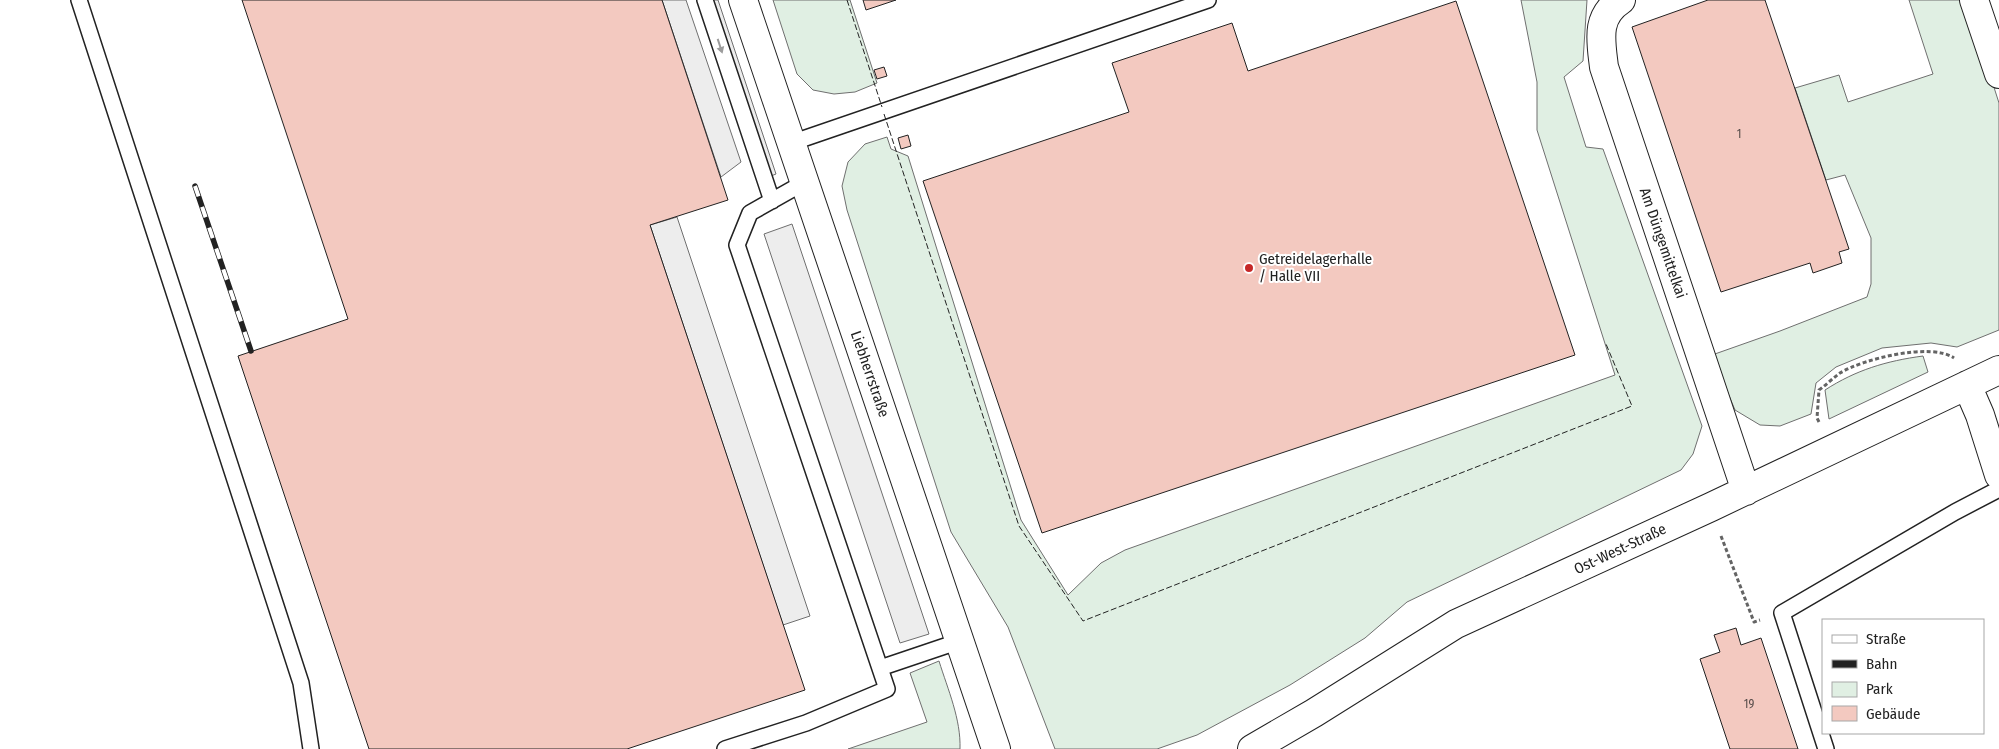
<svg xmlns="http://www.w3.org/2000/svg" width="1999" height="749" font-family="'Fira Sans Condensed',sans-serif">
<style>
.green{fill:#e0efe3;stroke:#6f6f6f}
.parking{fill:#ededed;stroke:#6f6f6f}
.building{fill:#f3c9c0;stroke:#222}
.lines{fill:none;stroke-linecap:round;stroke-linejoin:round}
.lane-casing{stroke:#222;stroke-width:18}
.street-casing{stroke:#222;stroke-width:30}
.path{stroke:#646464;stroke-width:3;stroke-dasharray:4 2.5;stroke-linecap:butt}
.lane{stroke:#fff;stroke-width:15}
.street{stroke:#fff;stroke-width:28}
.rail-casing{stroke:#222;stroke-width:5.5}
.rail{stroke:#fff;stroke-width:4;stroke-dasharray:11;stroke-linecap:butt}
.fence{stroke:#222;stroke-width:1;stroke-dasharray:6 2.5;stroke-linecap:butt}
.oneway{fill:#9c9c9c}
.poi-dot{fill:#c62828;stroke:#fff;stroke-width:2}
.labels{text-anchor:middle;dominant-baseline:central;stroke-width:4;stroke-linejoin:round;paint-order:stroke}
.number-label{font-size:12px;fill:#564c4a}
.street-label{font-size:15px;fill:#222;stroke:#fff}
.poi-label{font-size:15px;fill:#222;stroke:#fff;text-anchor:start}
</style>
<rect width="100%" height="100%" fill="#fff"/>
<path class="green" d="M773,0h77l27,83 -22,9 -21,2 -21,-4 -16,-16z
M1521,0h66l-4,61 -19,16 22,70 17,2 99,277 -9,28 -12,16 -274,132 -42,36 -75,47 -93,50 -40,14h-102l-47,-122 -57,-95 -104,-322 -5,-24 6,-24 17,-18 22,-7 4,12 17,7 113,364 47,75 33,-32 24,-13 490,-175 -78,-245v-48z
M1909,0h57l33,103v227l-42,17 -26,-4 -49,5 -46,19 -20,16 -5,31 -31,12 -20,-1 -25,-15 -23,-55 68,-24 87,-34 4,-13v-46l-26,-63 -19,5 -31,-92 44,-13 9,27 85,-28z
M1923,356l5,16 -99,47 -4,-29c31,-20 61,-29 98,-34z
M939,661c9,29 22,58 21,88h-112l79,-27 -17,-49z"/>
<path class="parking" d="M662,0h24l55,162 -20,15z
M712,0h6l58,174 -5,2z
M677,217l133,399 -27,9 -133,-400z
M792,224l137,410 -29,9 -136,-409z"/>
<path class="building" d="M242,0h420l66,200 -78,25 155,465 -178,59h-258l-131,-393 110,-37z
M863,0h33l-30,10z
M1708,0h57l84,249 -10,3 3,11 -29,10 -3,-10 -89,29 -89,-265z
M1456,1l119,354 -533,178 -119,-352 206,-69 -17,-49 120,-40 16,48z
M884,67l3,9 -10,3 -3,-9z
M908,135l3,11 -10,3 -3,-11z
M1736,628l5,17 20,-7 37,111h-68l-30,-90 20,-7 -6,-17z"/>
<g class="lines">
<defs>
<path id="lane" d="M79,0l222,683 10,66
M705,0l67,201
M791,143l417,-143
M880,668l80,-27
M725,749l81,-26 81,-34 -150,-444 13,-32 55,-31
M1826,749l-44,-136 173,-101 44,-23"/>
<path id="street" d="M743,0l253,749
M1621,0c-26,17 -20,41 -17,67l142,424
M1974,0l25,74
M1967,385l13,30 19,60
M1252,749l62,-36 142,-89 255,-117 288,-137"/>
</defs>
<use href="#lane" class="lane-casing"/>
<use href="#street" class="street-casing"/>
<path class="path" d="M1819,422l-2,-4 2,-28c7,-5 14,-12 21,-17 23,-14 91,-31 114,-15
M1721,536l33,86 6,-2"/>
<use href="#lane" class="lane"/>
<use href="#street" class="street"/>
<defs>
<path id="rail" d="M195,186l56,165"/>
</defs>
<use href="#rail" class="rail-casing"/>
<use href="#rail" class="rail"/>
<path class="fence" d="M847,0l35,107
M884,114l135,412 64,95 549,-215 -26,-62"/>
</g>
<defs><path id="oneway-solid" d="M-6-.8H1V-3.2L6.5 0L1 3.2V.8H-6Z" transform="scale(1.25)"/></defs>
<use class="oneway" href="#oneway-solid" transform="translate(720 46) rotate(72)"/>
<circle class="poi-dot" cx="1249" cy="268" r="5"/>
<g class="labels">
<g class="number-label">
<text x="1739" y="134">1</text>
<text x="1749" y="704">19</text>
</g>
<g class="street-label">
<text transform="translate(1663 243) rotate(71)">Am Düngemittelkai</text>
<text transform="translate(870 374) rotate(71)">Liebherrstraße</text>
<text transform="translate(1620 549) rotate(-25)">Ost-West-Straße</text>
</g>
<g class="poi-label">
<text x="1259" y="259">Getreidelagerhalle<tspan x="1259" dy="17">/ Halle VII</tspan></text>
</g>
</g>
<rect x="1822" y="619" width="162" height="115" fill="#ffffff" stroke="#a7a7a7"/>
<rect x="1832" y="635" width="25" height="8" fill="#ffffff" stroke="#a7a7a7"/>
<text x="1866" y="644" font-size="15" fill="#222222">Straße</text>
<rect x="1832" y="660" width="25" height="8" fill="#222222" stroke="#a7a7a7"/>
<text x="1866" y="669" font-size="15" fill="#222222">Bahn</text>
<rect x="1832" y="682" width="25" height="15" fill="#e0efe3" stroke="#a7a7a7"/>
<text x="1866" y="694" font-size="15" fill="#222222">Park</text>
<rect x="1832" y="706" width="25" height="15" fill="#f3c9c0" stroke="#a7a7a7"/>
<text x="1866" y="719" font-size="15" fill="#222222">Gebäude</text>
</svg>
